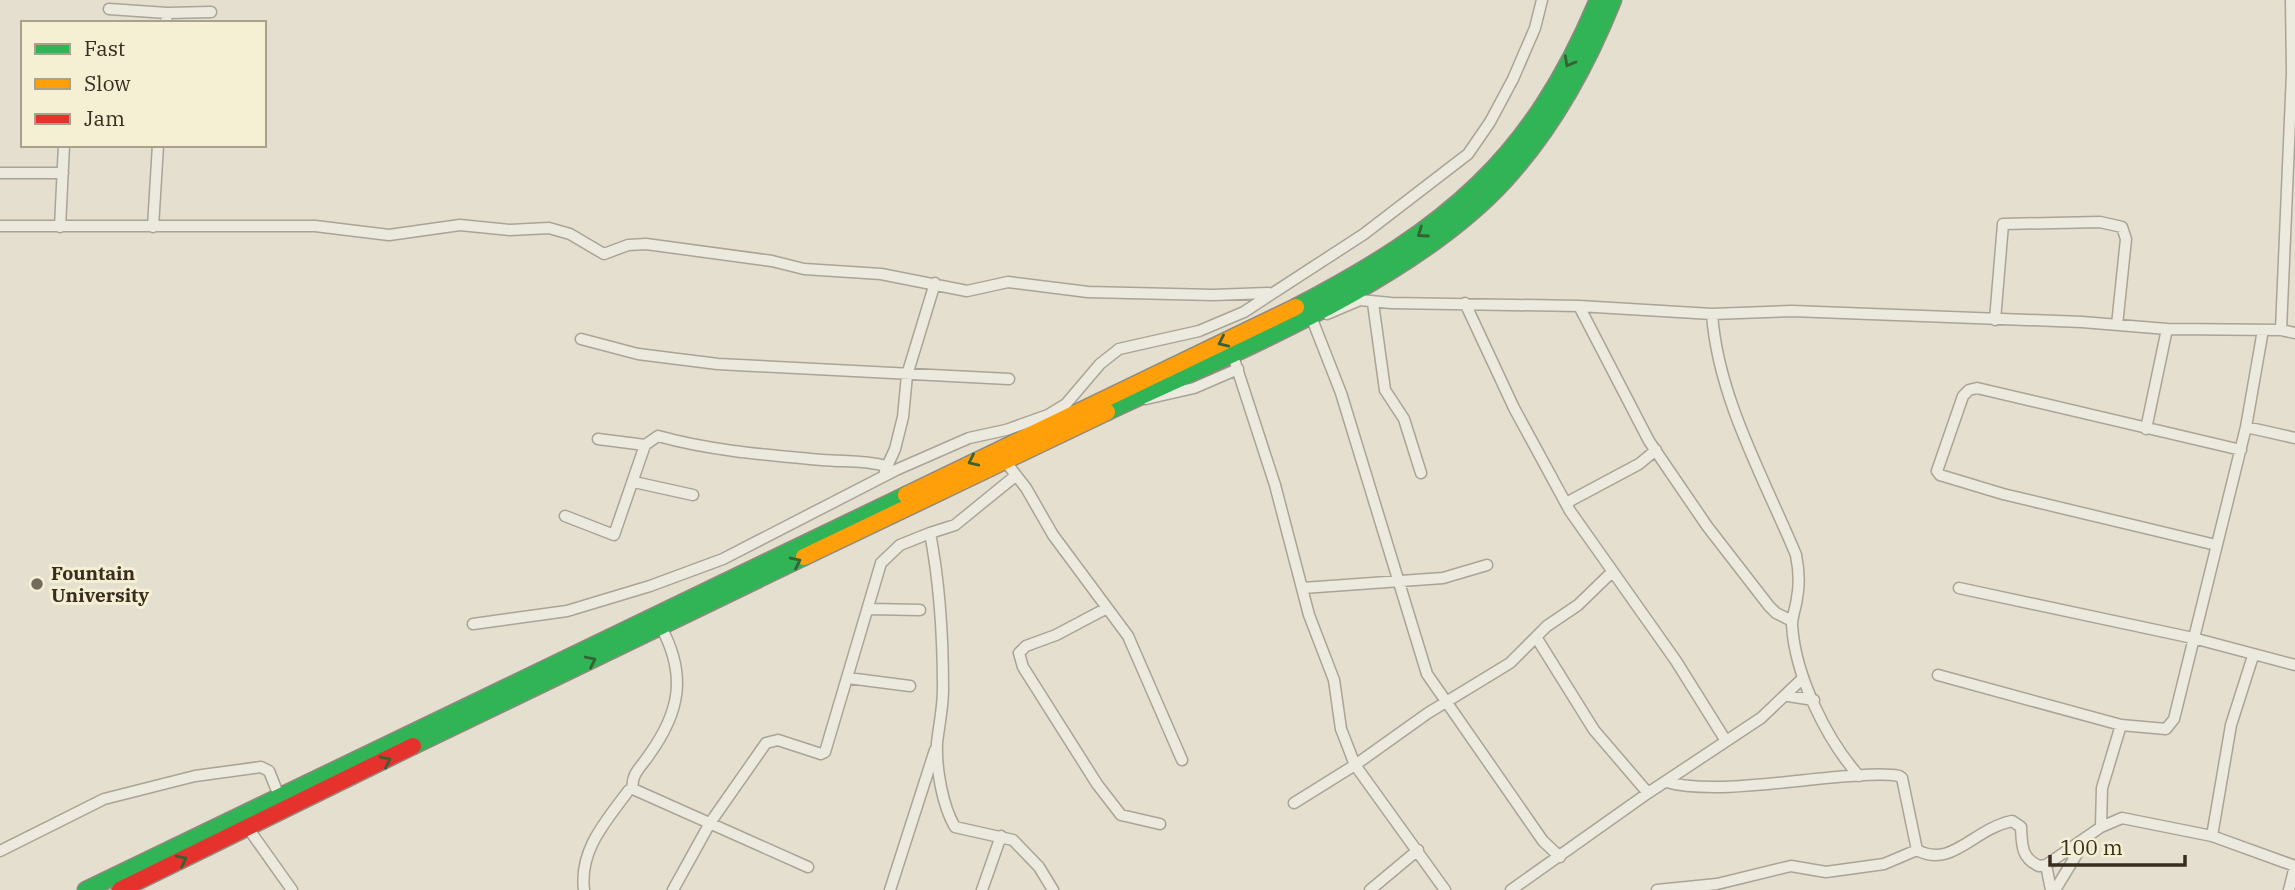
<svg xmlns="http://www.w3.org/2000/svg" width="2295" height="890" font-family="'IBM Plex Serif',serif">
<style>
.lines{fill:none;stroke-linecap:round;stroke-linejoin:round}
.street-casing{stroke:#a9a496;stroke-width:13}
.fast-casing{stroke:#8f897e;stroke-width:19}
.slow-casing{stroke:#8f897e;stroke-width:19}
.jam-casing{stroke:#8f897e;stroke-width:19}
.street{stroke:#ece9df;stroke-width:10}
.fast{stroke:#30b455;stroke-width:16}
.slow{stroke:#ff9f0a;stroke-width:16}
.jam{stroke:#e5322d;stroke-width:16}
.oneway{stroke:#356334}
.poi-dot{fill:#746b5c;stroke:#f5efd3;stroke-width:2.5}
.labels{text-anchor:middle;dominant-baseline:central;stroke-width:6;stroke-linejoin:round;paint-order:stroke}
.poi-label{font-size:19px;font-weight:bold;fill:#382d1e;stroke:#f5efd3;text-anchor:start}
</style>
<rect width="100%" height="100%" fill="#e4dfce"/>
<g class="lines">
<defs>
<path id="street" d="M109,9l58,4 -1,10
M167,13l44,-1
M0,173h63
M0,226h315l74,9 71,-10 50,5 39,-2 21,6 34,20 24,-9 18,-1 126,17 32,8 77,5 86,17 41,-9 80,10 125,3 55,-2
M60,227l4,-82
M153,227l5,-82
M1373,303l12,87 19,29 17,54
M1465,303l49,105 56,103 106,150 50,80
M1579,306l70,135 58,85 62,80 7,7 16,8
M1310,314l31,79 86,281 116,167 17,16
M1327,314l33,-14 31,3 188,3 133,8 80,-3 290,11 85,7 114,1 14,3
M1712,314c6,84 52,164 84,241 3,15 4,28 1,43 -1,9 -5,18 -5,27 3,50 34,114 67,151
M1995,320l8,-96 97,-2 22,5 4,12 -9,86
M2263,330l-17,97 49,11
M2281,330l11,-257 -1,-73
M581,339l57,15 80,10 291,15
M1232,353l43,132 34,130 25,65 7,49 14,36 90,125
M1146,399l48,-11 44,-19
M2146,429l21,-100
M598,439l47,6
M1005,461l21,27 27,47 75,101 54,124
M885,471l10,-22 8,-32 4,-42 28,-92
M1014,477l-59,48 -25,8c10,52 13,103 13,156 0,19 -4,36 -6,54 -1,25 5,62 18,84l58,13 26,27 14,23
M634,482l59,13
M1566,503l73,-39 17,-14
M565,516l49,19 31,-90 13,-9c54,15 109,19 164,24 23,2 42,0 64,6
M2216,545l-213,-51 -63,-19 -3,-4 26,-75 6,-6 8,-2 264,62
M1303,588l140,-10 44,-13
M1959,588l234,50 102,27
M1107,608l-51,27 -30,11 -7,7 4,14 74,117 24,31 39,9
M869,609l51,1
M473,624l94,-13 83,-25 73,-27 173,-89 73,-32 37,-8 42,-15 18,-11 34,-40 19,-15 80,-18 45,-19 120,-78 104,-80 22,-32 23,-43 22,-51 7,-28
M1536,637l58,93 54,63
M1938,675l183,50 45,4 8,-10 72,-292
M848,678l62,8
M1788,696l26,4
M1666,782c47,13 133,-3 184,-6 16,-1 34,-3 49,0l3,2 15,72
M633,789c-3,-14 9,-23 16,-34 31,-43 38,-80 12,-128
M1294,803l61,-38 73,-52 82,-50 37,-37 31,-21 34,-33
M2101,827l1,-39 19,-63
M248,828l44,62
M2212,836l19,-111 22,-69
M1917,850c35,19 56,-21 95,-29l9,6c1,18 0,31 18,39l7,-1 55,-38 21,-9 90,18 83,30
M0,851l104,-52 91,-23 66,-9 8,4 10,25
M2046,865l5,25
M584,890c-5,-40 22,-69 45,-100l4,-1 175,78
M673,890l37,-67 56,-80 12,-3 43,14 4,-2 56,-189 19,-18 30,-12
M890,890l45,-140
M982,890l19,-54
M1370,890l48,-40
M1511,890l137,-97 113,-75 42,-40
M1657,890l60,-6 74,-18 35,6 58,-8 33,-14
M2055,890l28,-46
M2289,890l6,-24"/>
<path id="fast" d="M1296,307c151,-79 235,-147 302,-307
M1107,412c125,-59 303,-129 397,-231 48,-52 83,-116 109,-181
M413,746l391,-189
M86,890l820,-395"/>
<path id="slow" d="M906,495l390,-188
M804,557l303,-145"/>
<path id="jam" d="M120,890l293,-144"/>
</defs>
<use href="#street" class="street-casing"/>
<use href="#fast" class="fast-casing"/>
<use href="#slow" class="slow-casing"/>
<use href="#jam" class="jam-casing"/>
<use href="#street" class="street"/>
<use href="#fast" class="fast"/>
<use href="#slow" class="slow"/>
<use href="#jam" class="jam"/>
</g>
<defs><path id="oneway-chevron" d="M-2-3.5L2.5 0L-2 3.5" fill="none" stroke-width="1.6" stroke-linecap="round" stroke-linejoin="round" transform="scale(1.75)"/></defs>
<g class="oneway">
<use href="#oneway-chevron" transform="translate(1569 62) rotate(119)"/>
<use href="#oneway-chevron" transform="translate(1422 233) rotate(145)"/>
<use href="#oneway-chevron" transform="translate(1223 342) rotate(155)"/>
<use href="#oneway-chevron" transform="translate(973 461) rotate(155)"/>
<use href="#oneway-chevron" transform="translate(796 562) rotate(-26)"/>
<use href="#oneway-chevron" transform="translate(591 661) rotate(-26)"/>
<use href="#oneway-chevron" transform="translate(386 761) rotate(-26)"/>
<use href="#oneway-chevron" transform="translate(182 860) rotate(-26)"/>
</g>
<circle class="poi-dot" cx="37" cy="584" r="7"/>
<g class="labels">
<g class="poi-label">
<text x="51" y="573">Fountain<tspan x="51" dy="22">University</tspan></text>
</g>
</g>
<rect x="21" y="21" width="245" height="126" fill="#f5efd3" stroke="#a9a18b" stroke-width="2"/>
<rect x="35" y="44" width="35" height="10" fill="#30b455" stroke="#a9a18b" stroke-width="2"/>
<text x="84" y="56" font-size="21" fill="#382d1e">Fast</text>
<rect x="35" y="79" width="35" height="10" fill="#ff9f0a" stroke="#a9a18b" stroke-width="2"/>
<text x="84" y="91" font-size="21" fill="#382d1e">Slow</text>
<rect x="35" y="114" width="35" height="10" fill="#e5322d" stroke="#a9a18b" stroke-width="2"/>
<text x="84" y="126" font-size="21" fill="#382d1e">Jam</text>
<path d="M2050 855v10h135v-10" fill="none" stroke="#382d1e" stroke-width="3.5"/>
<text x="2060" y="855" font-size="21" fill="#382d1e" stroke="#f5efd3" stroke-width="5" paint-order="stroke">100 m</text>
</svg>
